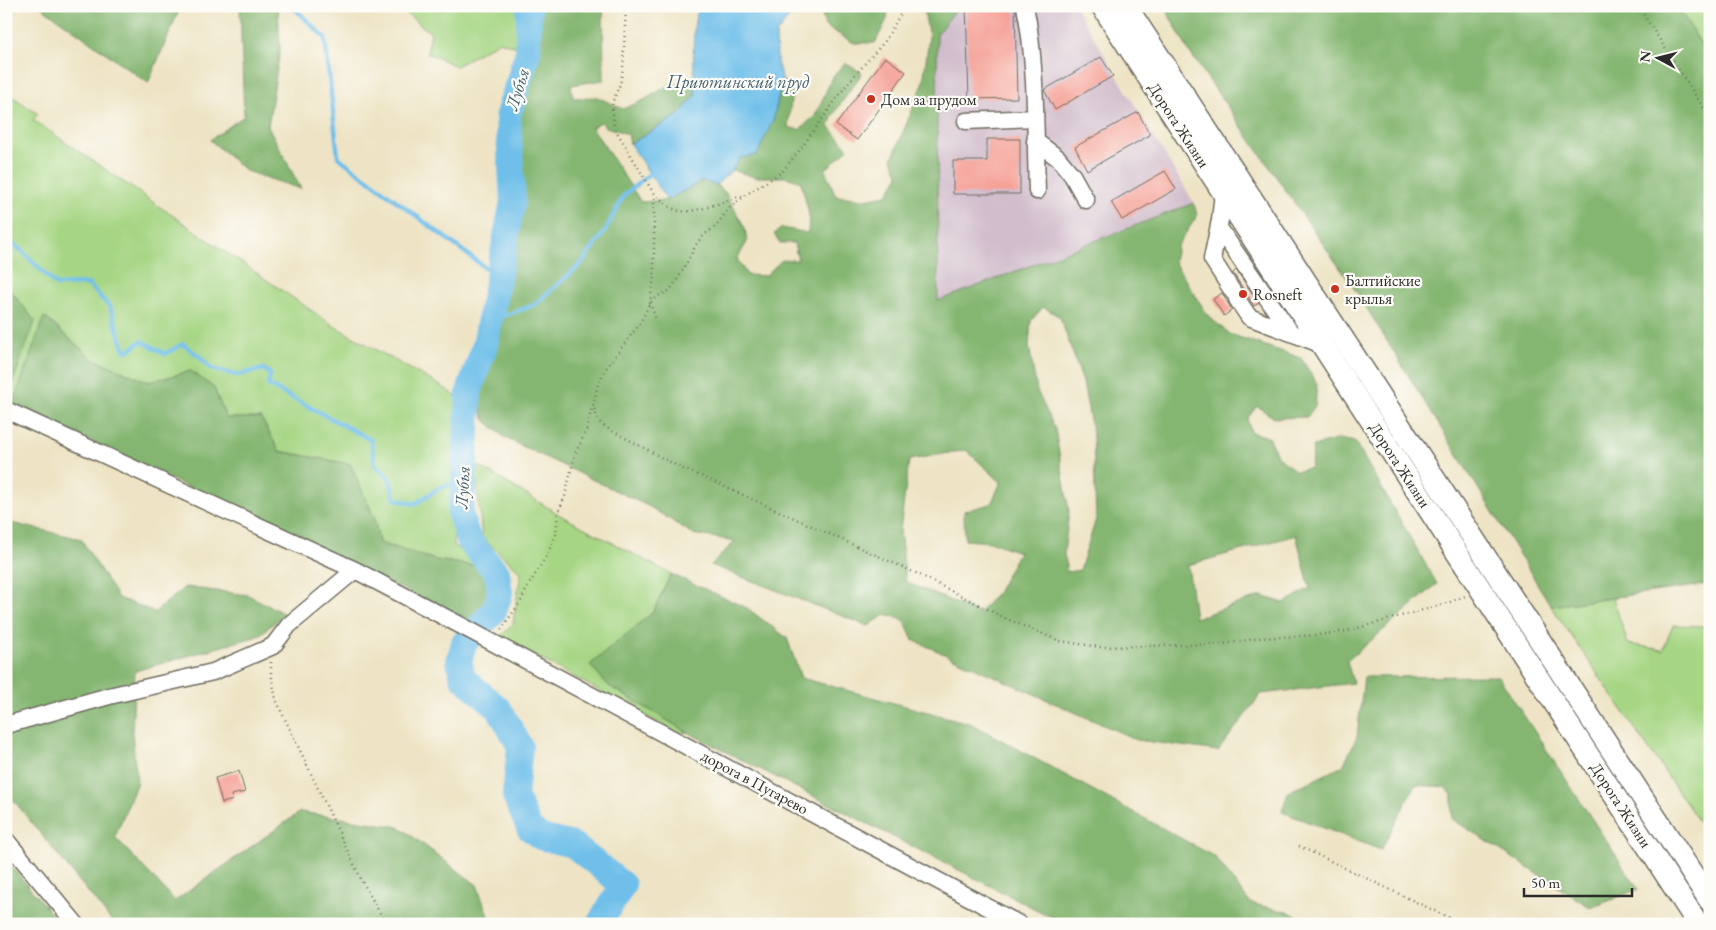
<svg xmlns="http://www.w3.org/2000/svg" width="1716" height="930" font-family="'EB Garamond',serif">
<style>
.industrial{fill:#d1bdcc}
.green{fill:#a6d583;stroke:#688057}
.forest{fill:#84b671;stroke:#58704e;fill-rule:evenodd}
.water{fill:#6fbfea;stroke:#4d758a}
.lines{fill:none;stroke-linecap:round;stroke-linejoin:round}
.stream{stroke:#6fbfea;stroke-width:4.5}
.river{stroke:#6fbfea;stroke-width:26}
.building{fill:#f5a197}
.minor-casing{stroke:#6f6c61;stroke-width:19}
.major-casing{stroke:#6f6c61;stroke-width:24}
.path{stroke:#6f6c61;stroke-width:2.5;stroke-dasharray:1 4;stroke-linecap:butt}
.minor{stroke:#fff;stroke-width:16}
.major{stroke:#fff;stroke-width:21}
.poi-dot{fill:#c8321e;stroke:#fdfcf7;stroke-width:2}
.labels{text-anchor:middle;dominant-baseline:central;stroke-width:4.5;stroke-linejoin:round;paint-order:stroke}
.poi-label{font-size:16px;fill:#2b2b2b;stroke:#fdfcf7;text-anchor:start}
.street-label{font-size:16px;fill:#2b2b2b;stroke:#fdfcf7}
.water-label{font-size:18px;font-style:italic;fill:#435f6e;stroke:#fdfcf7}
</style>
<rect width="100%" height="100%" fill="#fdfcf7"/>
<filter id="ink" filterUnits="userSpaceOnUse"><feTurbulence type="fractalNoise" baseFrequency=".02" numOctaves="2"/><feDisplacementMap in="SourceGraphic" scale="10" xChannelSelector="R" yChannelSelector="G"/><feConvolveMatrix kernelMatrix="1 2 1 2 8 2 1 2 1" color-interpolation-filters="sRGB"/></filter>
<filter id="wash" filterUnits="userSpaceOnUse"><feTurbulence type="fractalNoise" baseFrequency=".0096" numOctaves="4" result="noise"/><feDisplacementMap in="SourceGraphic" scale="20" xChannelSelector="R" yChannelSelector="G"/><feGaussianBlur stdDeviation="1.12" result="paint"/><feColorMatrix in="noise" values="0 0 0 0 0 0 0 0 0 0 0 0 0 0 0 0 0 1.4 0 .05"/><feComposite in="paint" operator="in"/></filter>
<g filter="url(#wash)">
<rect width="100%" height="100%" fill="#eee4c5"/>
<path class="industrial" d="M959,6h116l119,197 -256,98 -1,-267z"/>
<path class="green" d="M397,6h121l-2,41 -16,-6 -44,25 -29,-13 4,-20z
M1677,6h33v52z
M6,92l32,22 -5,6 301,206 112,63 17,13 -8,57 -2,36 1,51 24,13 4,8 -46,-7 -57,-17 -5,-26 -24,-53 -71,-13 -18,-33h-35l-12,-30 -23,-17 -42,11 -56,-23 -48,-42 -32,87 -7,-4 29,-79 -29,-36z
M479,466l83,50 109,58 -18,38 -63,53 19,21 78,46 -6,3 -181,-98 13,-13 8,-52 -39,-34 -6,-65z
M1613,598l15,46 35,6 10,-25 32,1 5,6v206l-159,-232z"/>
<path class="forest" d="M40,6h141l-33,77z
M240,6h38l2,43 -12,77 33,63 -55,-18 -36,-31 34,-24z
M539,6h34l5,4 7,-4h18l1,74 -33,5 2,13 24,-1 26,12 21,-9 27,-16 24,3v9l-16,19 -49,29 -2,-10 -22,-7 -5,-5 -9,5 49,75 26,-2 35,-19 14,4 9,7 20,36 2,14 -10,17 10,16 18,1 17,-16h16l-4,-17h-14l-6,-9 8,-6 26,5 1,-19 -8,-32 -15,-5h-31l-23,-7 8,-12 34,-40 8,-39 10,12 -4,36 11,3 16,-14 18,-40 12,-13 17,10 -29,42 -4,11 19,23 -23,21 11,26 29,3 22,-4 12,-19 -7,-17 31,-75 6,-47 -5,-26 -12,-5h47l-22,28 1,267 256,-98 3,13 -20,30 -3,16 35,55 21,17 71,24 16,26 -2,22 -8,11 -33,1 -17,-12 -10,13 4,13 17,5 10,20 18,14 15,-3 2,-22 27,-7 15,3 82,142 -90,77 6,22 -92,11 -43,57 -81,-11 -224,-100 -9,-20 -18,-6 -18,12 -157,-61 24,-24 -42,-7 -43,-27 -145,-69 -21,-19 -6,-21 30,-118 13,-76 -2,-83 17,-66zM1043,307l17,10 23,65 10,54 3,83 -16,51 -13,2 -3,-19 5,-42 -14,-82 -18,-38 -8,-45 2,-25zM966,450l35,32 -10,22 -27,7 1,29 27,2 27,10 -22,41 -18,20 -73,-31 -6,-51 9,-71zM1296,535l14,53 -26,15 -23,-7 -66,22 -7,-53z
M824,6h64l-1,13 -12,24h-21l-29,-17 -5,-19z
M1164,6h513l33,53v525l-159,22 -193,-312 -170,-244z
M6,285l29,36 -29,79z
M44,317l49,42 56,23 42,-11 23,17 12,30h35l18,33 71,13 24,53 5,26 57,17 46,7 11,13 -2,23 -23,17 -455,-216z
M6,523h5l70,16 37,59 37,14 30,-25 63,8 37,19 -27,22 -123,35 -3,62 5,49 -22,55 60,64 125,-89 100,15 77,58 14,39h-377l-108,-133z
M671,574l76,34 40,30 14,40 171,46 243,133 35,46 41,10 21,11h-247l-378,-192 -78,-46 -19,-21 63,-53z
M1498,676l140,213 -47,19 -139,-89v-24l-7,-8 -30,-2 -34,65 -99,-38 6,-20 55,-26 14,-29 7,-60z
M6,860l54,64h-54z"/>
<path class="water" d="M700,6h124l-34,10 -14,18 1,28 5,17 -8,39 -17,37 -17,3 -8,12 -16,15 -14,-4 -35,19 -37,-56 49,-29 16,-19c0,-21 -6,-73 5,-90z"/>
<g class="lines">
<path class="stream" d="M292,6l33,32 13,119 161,121
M6,240l14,9 36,36 32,-1 22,23 9,28 7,17 16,-11 23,13 18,-10 17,13 11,12 26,6 27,-6 6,5 -2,11 103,55 4,25 14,13 6,21 20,5 26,-17 23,-5
M490,321l44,-16 47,-41 24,-33 19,-36 29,-24"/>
<path class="river" d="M529,6l-1,46 -20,63 5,86 -28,144 -16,47 -5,90 -4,32 9,27 28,32 3,20 -6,18 -30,32 -5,18 4,17 36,31 21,37 -5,50 14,32 11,9 33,8 50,40 -24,39"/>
</g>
<g id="blocks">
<path class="building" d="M966,6h49l2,92 -48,1z
M885,57l21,15 -49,68 -21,-15z
M1101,57l12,19 -58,34 -11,-20z
M1138,112l12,23 -63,35 -12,-23z
M987,139h33v55h-67v-33h34z
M1165,171l11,18 -54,31 -11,-18z
M1236,270l23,33 -5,3 -21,-33z
M1222,293l10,17 -8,6 -11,-17z
M239,771l6,21 -14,3 2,5 -11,3 -7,-25z"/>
</g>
</g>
<g filter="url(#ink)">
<use href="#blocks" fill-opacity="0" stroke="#6f6c61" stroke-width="1"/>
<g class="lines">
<defs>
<path id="minor" d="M1025,6c12,58 10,126 12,185
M966,121l69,-3
M1035,141l23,17 14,17 14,25
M1223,193l-3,27 -8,39 21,33
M1219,228l72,105
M1237,299l12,18 74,28
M6,410l349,160 103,54 561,300
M6,725l103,-29 104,-24 60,-26 16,-21 66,-55
M6,840l70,84"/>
<path id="major" d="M1102,6l596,918
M1126,6l584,895"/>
</defs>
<use href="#minor" class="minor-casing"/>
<use href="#major" class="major-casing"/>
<path class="path" d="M626,6l-3,63 -3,15 -8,19 2,24 40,67v83l-4,26 7,19
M905,6l-20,35 -37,42 -46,64 -20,25 -35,22 -19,15 -11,16 -13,10 -7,8 -19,36 -9,12 -9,4 -10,8 -10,20 -33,44 -9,17 -5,22 5,15 7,6 78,42 18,7 219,99 87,44 53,22 40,6 123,-3 37,-6 58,-3 29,-4 54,-15 44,-12 20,-8
M1638,6l72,112
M654,193c7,7 16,16 26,18 15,3 49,-12 65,-16
M501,630l20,-29 7,-15 19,-31 9,-21 2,-21 7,-17 10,-42 12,-25 5,-22
M271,662v11l5,27 86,181 24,43
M1299,846l163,78"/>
<use href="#minor" class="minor"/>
<use href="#major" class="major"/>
</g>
</g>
<g class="poi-dot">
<circle cx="871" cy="99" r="5"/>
<circle cx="1335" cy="289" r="5"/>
<circle cx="1243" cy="294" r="5"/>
</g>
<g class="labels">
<g class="poi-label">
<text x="881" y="99">Дом за прудом</text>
<text x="1345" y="280">Балтийские<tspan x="1345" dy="18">крылья</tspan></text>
<text x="1253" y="294">Rosneft</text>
</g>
<g class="street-label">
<text transform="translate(1179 125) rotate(57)">Дорога Жизни</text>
<text transform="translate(1400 465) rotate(57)">Дорога Жизни</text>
<text transform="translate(755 782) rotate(28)">дорога в Пугарево</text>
<text transform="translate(1621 805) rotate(57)">Дорога Жизни</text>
</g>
<g class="water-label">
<text x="738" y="81">Приютинский пруд</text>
<text transform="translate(517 89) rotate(-73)">Лубья</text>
<text transform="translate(462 487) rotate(-87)">Лубья</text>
</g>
</g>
<rect width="1716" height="930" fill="none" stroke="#fdfcf7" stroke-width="25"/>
<g transform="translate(1658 58) rotate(277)" stroke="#fdfcf7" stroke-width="4" paint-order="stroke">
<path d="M0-4L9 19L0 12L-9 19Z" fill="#2b2b2b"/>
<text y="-8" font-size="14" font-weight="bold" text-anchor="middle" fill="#2b2b2b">N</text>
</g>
<path d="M1524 888v8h108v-8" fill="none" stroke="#2b2b2b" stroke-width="2.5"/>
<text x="1531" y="888" font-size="15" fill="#2b2b2b" stroke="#fdfcf7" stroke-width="4" paint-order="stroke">50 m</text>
</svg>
